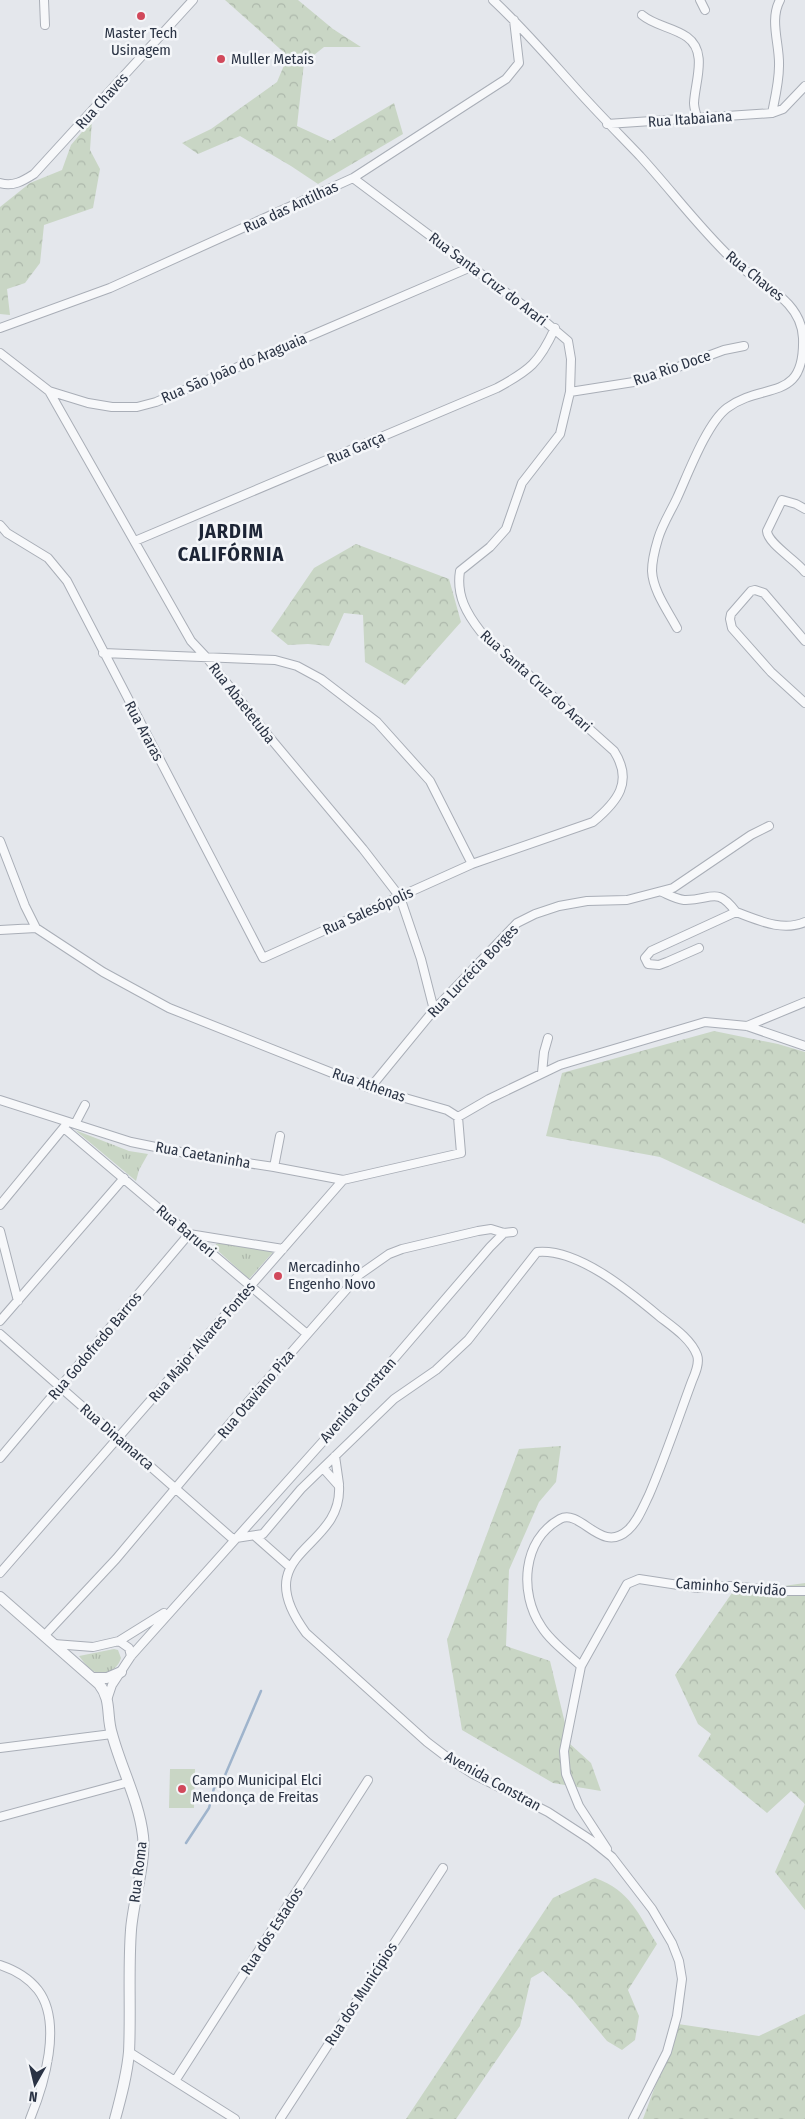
<svg xmlns="http://www.w3.org/2000/svg" width="805" height="2119" font-family="'Fira Sans Condensed',sans-serif">
<style>
.grass{fill:url(#grass-tufts)}
.forest{fill:url(#forest-crowns)}
.pitch{fill:#c9d6c5}
.lines{fill:none;stroke-linecap:round;stroke-linejoin:round}
.stream{stroke:#9fb4cc;stroke-width:2.5}
.minor-casing{stroke:#a9aeb7;stroke-width:10}
.tertiary-casing{stroke:#a9aeb7;stroke-width:12}
.minor{stroke:#f7f8fa;stroke-width:8}
.tertiary{stroke:#f7f8fa;stroke-width:10}
.poi-dot{fill:#d1495b;stroke:#f4f6f9;stroke-width:2}
.labels{text-anchor:middle;dominant-baseline:central;stroke-width:5;stroke-linejoin:round;paint-order:stroke}
.poi-label{font-size:15px;fill:#2b3445;stroke:#f4f6f9;text-anchor:start}
.street-label{font-size:15px;fill:#2b3445;stroke:#f4f6f9}
.district-label{font-size:20px;font-weight:bold;letter-spacing:1px;fill:#1d2536;stroke:#f4f6f9}
</style>
<defs>
<pattern id="grass-tufts" width="24" height="20" patternUnits="userSpaceOnUse" patternTransform="scale(1.25)"><rect width="24" height="20" fill="#c9d6c5"/><path d="M3 7l-1-3M5 7V3M7 7l1-3M15 17l-1-3M17 17v-4M19 17l1-3" fill="none" stroke="#adb8ab"/></pattern>
<pattern id="forest-crowns" width="20" height="18" patternUnits="userSpaceOnUse" patternTransform="scale(1.25)"><rect width="20" height="18" fill="#c9d6c5"/><path d="M2 6a3 3 0 1 1 6 0M12 15a3 3 0 1 1 6 0" fill="none" stroke="#adb8ab"/></pattern>
</defs>
<rect width="100%" height="100%" fill="#e4e7ec"/>
<path class="grass" d="M75,1130l54,21 19,3 -9,16 -3,11z
M221,1242l53,9 -25,28 -34,-31 1,-4z
M114,1649l4,1 3,8c-3,11 -16,20 -28,13 -5,-3 -10,-10 -14,-15z"/>
<path class="forest" d="M225,0h73l35,29 28,18h-37l-20,16 -7,63 33,15 64,-38 9,31 -85,50 -27,-18 -51,-30 -42,18 -16,-11 29,-14 66,-47 11,-26z
M92,120l-2,30 10,19 -7,39 -49,17 -4,38 -15,20 -18,6 3,26 -10,-1v-107l30,-24 32,-13 9,-25z
M356,544l93,35 12,43 -56,63 -40,-23 -2,-47 -19,-2 -15,33 -21,-2 -20,1 -17,-14 43,-63z
M714,1031l64,13 27,8v172l-145,-67 -114,-21 16,-63z
M561,1446l-5,36 -17,20 -30,68 -3,76 44,15 20,83 21,19 10,28 -48,-8 -91,-53 -15,-90 72,-191z
M805,1583v327l-30,-38 30,-68 -14,-13 -24,22 -69,-57 13,-22 -13,-10 -23,-49 57,-82z
M595,1878c36,13 43,36 62,66l-29,46 11,26 -4,24 -13,10 -15,-9 -35,-42 -29,-28 -12,7 -11,48 -64,93h-50l147,-221z
M805,2014v105h-162l35,-95 81,12z"/>
<path class="pitch" d="M170,1769h25l-1,39h-25z"/>
<g class="lines">
<path class="stream" d="M186,1843l23,-35 5,-20 9,-8 38,-89"/>
<defs>
<path id="minor" d="M44,0l1,25
M493,0c28,26 53,55 79,84 22,25 45,48 68,72 32,35 60,73 94,105 24,24 67,37 69,77 2,66 -40,43 -76,70 -20,15 -39,66 -50,90 -6,13 -15,27 -19,41 -3,10 -6,22 -6,32 1,20 16,40 25,57
M700,0l5,10
M642,15c13,11 31,12 45,22 21,15 8,44 7,66 0,5 2,10 3,15
M772,113c3,-15 7,-31 7,-47 1,-21 -10,-46 1,-66
M607,124l165,-11 11,-4 22,-23
M0,183c13,4 23,-2 34,-9l159,-174
M0,328l110,-40 243,-110 153,-99 13,-16 -5,-43
M0,353l49,38 39,12 24,4h25l19,-5 315,-135
M49,391l142,250 16,17 59,75 97,116 37,48 21,62 13,51
M570,392l70,-11 84,-31 20,-4
M805,509l-9,-5 -14,-4 -15,31c1,13 29,29 38,41
M0,525l7,8 41,25 19,23 196,377 209,-94 121,-42c24,-20 41,-40 21,-71l-133,-119c-14,-18 -25,-36 -21,-61l30,-24 16,-18 16,-46 38,-49 10,-42 1,-33 -3,-18 -20,-17 -195,-146
M135,541l362,-153c33,-18 42,-25 58,-60
M805,641l-41,-48 -9,-3 -4,1 -20,23 -1,5 2,9 39,44 34,31
M103,653l172,7 22,6 24,13 56,43 53,59 42,83
M0,841l25,65 11,22 67,44 66,36 201,80 77,22 11,7 31,-18 71,-34 145,-43 42,4 58,20
M662,892c7,3 14,7 22,8 27,1 32,-15 52,12l-85,39 -6,7 3,6 11,1 8,-3 32,-14
M736,912c22,8 46,20 69,10
M0,930l36,-2
M747,1026l58,-24
M542,1073l2,-21 4,-14
M370,1088l64,-78 83,-87 18,-9 24,-8 28,-5 40,-1 46,-12 78,-53 18,-9
M0,1100l131,42 69,14 74,11 69,13
M75,1124l10,-19
M65,1129l242,205
M274,1167l6,-31
M0,1205l65,-79
M0,1231l18,70
M0,1321l124,-143
M0,1334l234,206
M335,1456l4,28
M0,1458l189,-224 94,15
M323,1468l16,18c4,65 -94,64 -33,147l121,109 21,16 25,16 75,38 43,28 21,17 40,52 20,34 7,18 3,18 -5,37 -10,36 -34,67
M256,1537l34,30
M236,1538l27,-4 38,-45 93,-90 42,-29 32,-30 69,-88c41,-4 93,40 123,65 13,10 31,22 37,38 3,8 -2,19 -5,26 -14,38 -27,77 -43,114 -6,12 -11,26 -21,35 -27,25 -47,-22 -68,-11 -38,21 -41,74 -19,107 9,15 27,28 40,40
M0,1573l343,-393 118,-27 -3,-36
M44,1636l72,-77 132,-157 111,-127 30,-21 13,-5 76,-18 13,-2 13,4 9,-1
M119,1641l10,7 2,8
M54,1644l39,3 26,-6 45,-28
M108,1697l4,-12 19,-29 195,-218 164,-191 14,-14
M0,1748l112,-14
M0,1817l129,-35
M607,1849l-28,-43 -13,-32 -2,-23 17,-85 46,-82 12,-5 59,9 32,-2 52,5h23
M0,1965c15,5 28,12 38,25 25,33 6,95 -8,129
M129,2052l106,67
M175,2081l193,-301
M280,2119l163,-251"/>
<path id="tertiary" d="M0,1597l99,87c13,16 7,32 13,50 9,34 27,67 31,102 3,26 -10,66 -12,94 -3,41 0,82 -2,122 -2,23 -8,45 -14,67
M92,1678h15l14,-6"/>
</defs>
<use href="#minor" class="minor-casing"/>
<use href="#tertiary" class="tertiary-casing"/>
<use href="#minor" class="minor"/>
<use href="#tertiary" class="tertiary"/>
</g>
<g class="poi-dot">
<circle cx="141" cy="16" r="5"/>
<circle cx="221" cy="59" r="5"/>
<circle cx="278" cy="1276" r="5"/>
<circle cx="182" cy="1789" r="5"/>
</g>
<g class="labels">
<g class="poi-label">
<text x="141" y="33" text-anchor="middle">Master Tech<tspan x="141" dy="17">Usinagem</tspan></text>
<text x="231" y="59">Muller Metais</text>
<text x="288" y="1267">Mercadinho<tspan x="288" dy="17">Engenho Novo</tspan></text>
<text x="192" y="1780">Campo Municipal Elci<tspan x="192" dy="17">Mendonça de Freitas</tspan></text>
</g>
<g class="street-label">
<text transform="translate(102 101) rotate(-48)">Rua Chaves</text>
<text transform="translate(690 119) rotate(-4)">Rua Itabaiana</text>
<text transform="translate(291 207) rotate(-25)">Rua das Antilhas</text>
<text transform="translate(755 276) rotate(39)">Rua Chaves</text>
<text transform="translate(488 279) rotate(37)">Rua Santa Cruz do Arari</text>
<text transform="translate(234 368) rotate(-23)">Rua São João do Araguaia</text>
<text transform="translate(672 368) rotate(-19)">Rua Rio Doce</text>
<text transform="translate(356 448) rotate(-23)">Rua Garça</text>
<text transform="translate(536 681) rotate(42)">Rua Santa Cruz do Arari</text>
<text transform="translate(242 703) rotate(52)">Rua Abaetetuba</text>
<text transform="translate(144 731) rotate(62)">Rua Araras</text>
<text transform="translate(368 911) rotate(-24)">Rua Salesópolis</text>
<text transform="translate(473 971) rotate(-46)">Rua Lucrécia Borges</text>
<text transform="translate(369 1085) rotate(19)">Rua Athenas</text>
<text transform="translate(203 1155) rotate(10)">Rua Caetaninha</text>
<text transform="translate(186 1231) rotate(40)">Rua Barueri</text>
<text transform="translate(202 1342) rotate(-49)">Rua Major Alvares Fontes</text>
<text transform="translate(95 1346) rotate(-50)">Rua Godofredo Barros</text>
<text transform="translate(256 1394) rotate(-50)">Rua Otaviano Piza</text>
<text transform="translate(358 1400) rotate(-49)">Avenida Constran</text>
<text transform="translate(117 1437) rotate(41)">Rua Dinamarca</text>
<text transform="translate(731 1587) rotate(4)">Caminho Servidão</text>
<text transform="translate(493 1781) rotate(29)">Avenida Constran</text>
<text transform="translate(138 1872) rotate(-83)">Rua Roma</text>
<text transform="translate(272 1931) rotate(-57)">Rua dos Estados</text>
<text transform="translate(361 1994) rotate(-57)">Rua dos Municípios</text>
</g>
<g class="district-label">
<text x="231" y="531">JARDIM<tspan x="231" dy="23">CALIFÓRNIA</tspan></text>
</g>
</g>
<g transform="translate(35 2084) rotate(188)" stroke="#f4f6f9" stroke-width="4" paint-order="stroke">
<path d="M0-4L9 19L0 12L-9 19Z" fill="#2b3445"/>
<text y="-8" font-size="14" font-weight="bold" text-anchor="middle" fill="#2b3445">N</text>
</g>
</svg>
